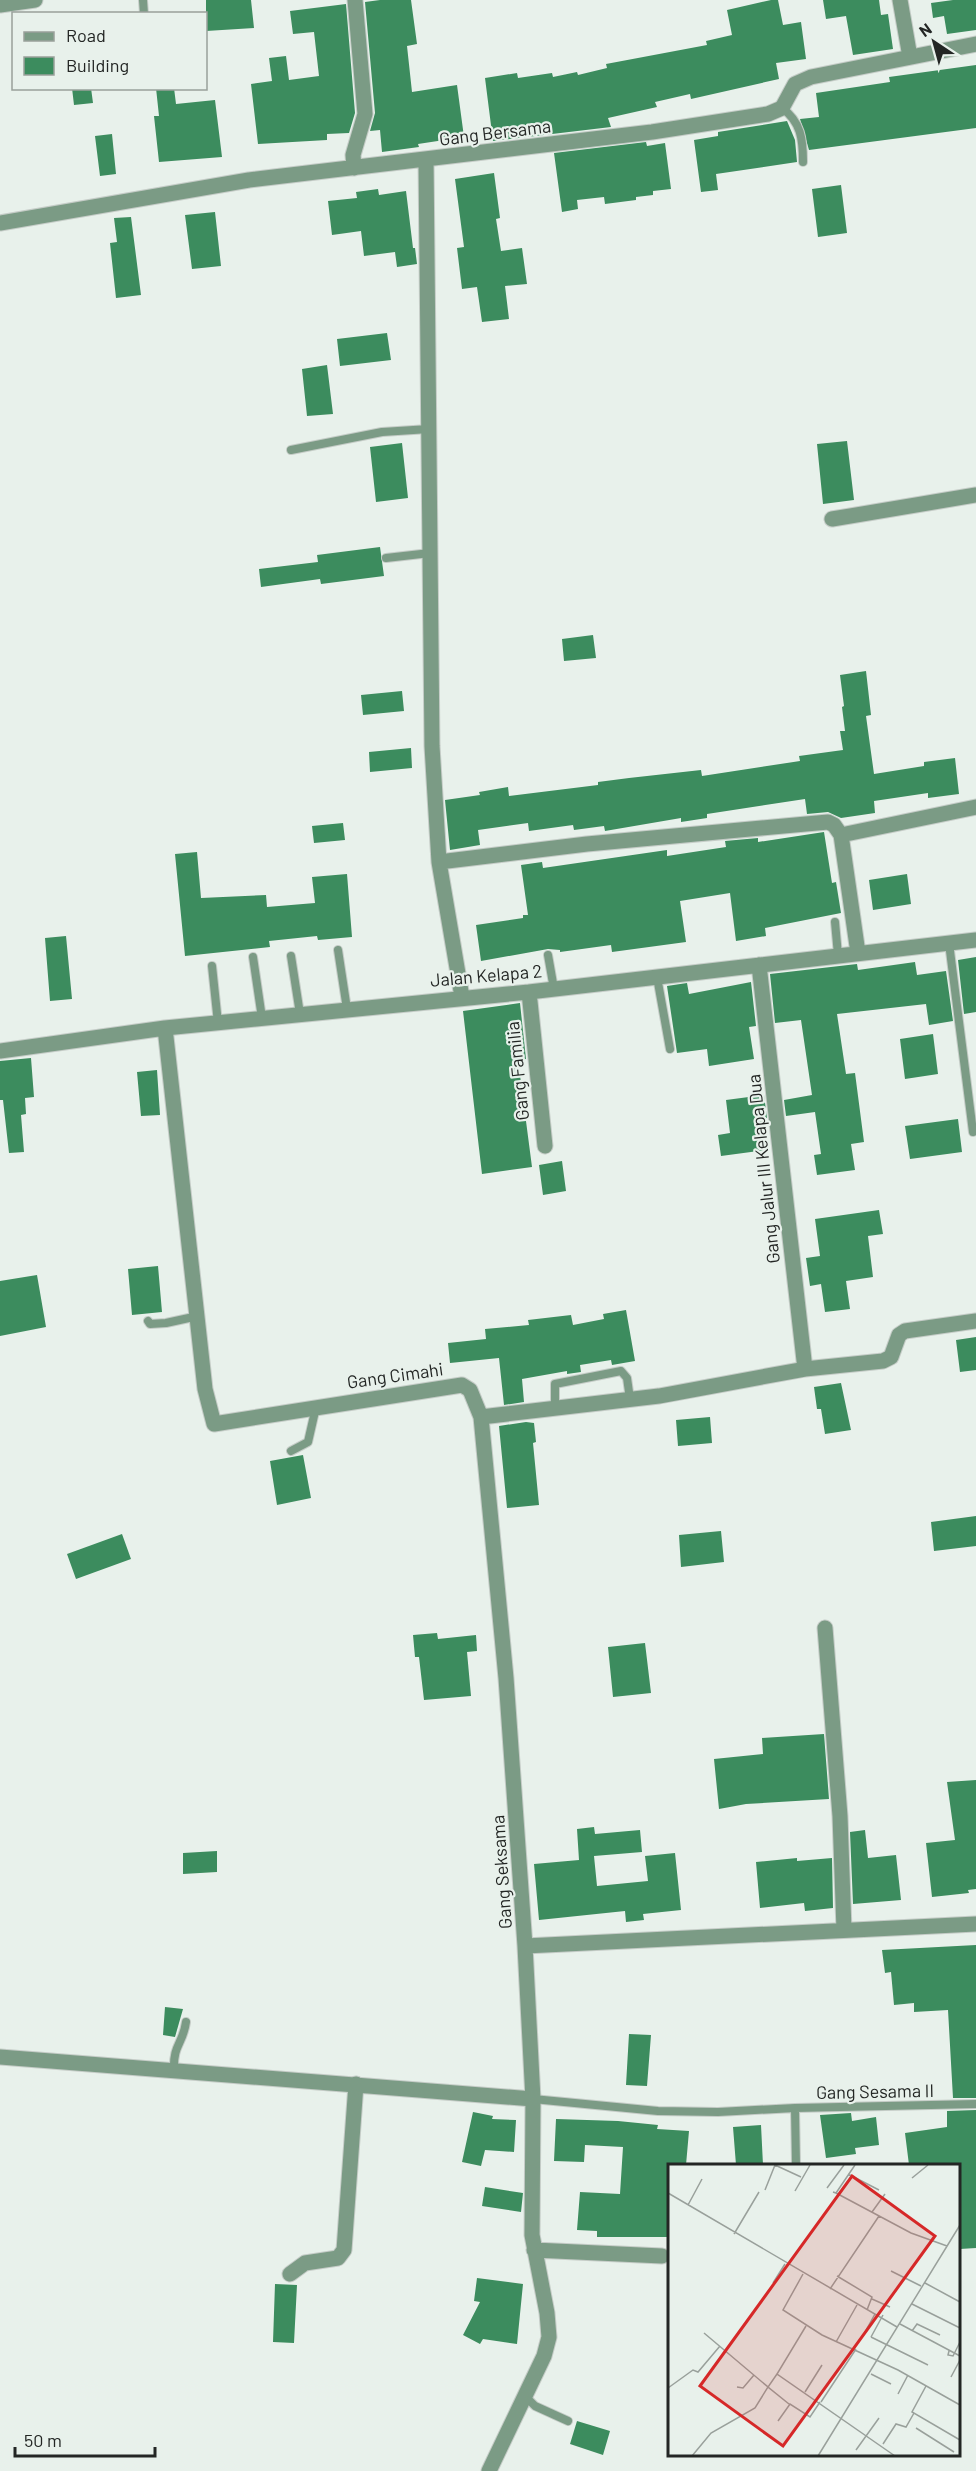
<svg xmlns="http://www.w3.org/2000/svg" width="976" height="2471" font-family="Barlow,sans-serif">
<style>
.building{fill:#3c8c5e}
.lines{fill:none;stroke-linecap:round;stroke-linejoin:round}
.service-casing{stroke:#c5ccc7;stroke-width:10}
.minor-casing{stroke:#c5ccc7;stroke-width:17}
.service{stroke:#7b9b85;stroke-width:8}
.minor{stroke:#7b9b85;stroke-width:15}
.labels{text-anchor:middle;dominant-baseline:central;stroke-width:4.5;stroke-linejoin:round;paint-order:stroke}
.street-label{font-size:18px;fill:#232624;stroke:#e8f1eb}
.inset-road{fill:none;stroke:#99a09b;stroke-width:1.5}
.view{fill:#d62828;fill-opacity:0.15;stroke:#d62828;stroke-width:3}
.inset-edge{fill:none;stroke:#232624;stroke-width:3}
</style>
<rect width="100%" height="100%" fill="#e8f1eb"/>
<path class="building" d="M206,0h45l3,28 -48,3z
M380,0h31l6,44 -10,2 5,46 45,-7 7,52 -46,7 1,3 -37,5 -2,-22 -10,1 5,-18 -10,-111z
M771,0h7l5,25 18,-3 5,37 -30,4 3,16 -88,20 -1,-5 -35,8 2,5 -49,11 3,9 -118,14 -8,-63 32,-5 1,5 34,-5 1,4 24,-5 1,3 29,-7 -1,-4 101,-19 -1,-4 26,-6 -5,-25z
M823,0h56l2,15 7,-1 5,35 -40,6 -7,-39 -20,3z
M953,0h23v30l-29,4 -3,-18 -11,2 -2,-15z
M346,4l9,109 -6,20 -22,1v6l-69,4 -7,-60 21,-3 -3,-23 17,-2 3,24 30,-4 -5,-44 -21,2 -3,-23z
M976,65v63l-167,22 -9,-31 19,-2 -3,-24 74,-11 -1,-5z
M72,88h19l2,15 -19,2z
M156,88h18l2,16 39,-4 7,57 -63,5 -5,-46h5z
M787,121l8,19 2,22 -81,12 2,16 -17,2 -7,-52 24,-4v-4z
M112,134l4,40 -16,2 -5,-40z
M646,142l1,4 18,-3 6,46 -18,2v4l-17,2v3l-31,4 -1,-7 -27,3 1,9 -16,3 -8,-59z
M494,173l6,45 -4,1 5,32 21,-3 5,36 -22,2 4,33 -27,3 -5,-35 -15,2 -5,-41 7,-1 -9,-68z
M841,185l6,48 -29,4 -6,-48z
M378,189l1,6 27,-4 7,57h2l2,16 -20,3 -2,-15 -31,4 -3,-25 -29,4 -4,-34 29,-3 -1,-6z
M215,212l6,54 -29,3 -7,-54z
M131,217l10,78 -25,3 -6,-55 7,-1 -3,-24z
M387,333l4,27 -51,6 -3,-27z
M327,365l6,49 -26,2 -5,-47z
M847,441l7,59 -31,4 -6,-60z
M402,443l6,55 -32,4 -6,-55z
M380,547l4,29 -63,8 -1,-5 -59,8 -2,-18 59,-7 -1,-7z
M593,635l3,23 -32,3 -2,-22z
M866,671l5,44 -5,1 8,58 50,-8v-4l31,-4 4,36 -31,4v-5l-54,8 1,12 -34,5 -13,-6 -21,2 -2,-15 -98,15v4l-26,4v-4l-76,13 -1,-5 -30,4 -1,-5 -44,6 -1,-8 -50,7 2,15 -30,5 -5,-50 35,-5 -1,-3 29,-5 1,9 89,-11v-3l31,-4 72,-8 1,6 98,-15 -1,-5 44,-6 -3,-19h5l-3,-24 2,-1 -4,-31z
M402,691l2,20 -41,4 -2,-20z
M411,748l1,20 -42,4 -1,-20z
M343,823l2,17 -31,3 -2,-17z
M824,832l8,51 4,-1 5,31 -76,15 1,8 -30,5 -6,-48 -50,8 6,41 -74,10 -1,-7 -51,7v-2l-12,-1 -67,12 -5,-36 47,-7v-3h5l-7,-50 21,-3 1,6 124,-18v6l59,-9 -1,-6 33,-3v4z
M197,852l4,46 65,-3 1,12 48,-4 -3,-26 35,-3 5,63 -34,3 -1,-4 -48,5 1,6 -85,9 -10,-102z
M907,874l4,30 -38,6 -4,-30z
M66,936l6,63 -22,2 -5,-63z
M976,957v55l-12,2 -6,-54z
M915,962l2,13 29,-4 7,50 -24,4 -3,-21 -89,10 9,60 9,-1 9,69 -13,2 4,26 -38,5 -3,-20 7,-1 -6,-42 -29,4 -2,-16 28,-5 -11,-75 -26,3 -5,-49 87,-10 1,6z
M751,982l5,44 -7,1 5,32 -45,7 -2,-17 -30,4 -10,-67 20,-3 2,11z
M520,1003l6,56 -8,1 14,107 -50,7 -19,-163z
M933,1034l5,40 -33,5 -5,-40z
M31,1058l3,39 -9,1 1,16 -5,1 3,37 -15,1 -6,-53h-3v-39z
M157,1070l3,45 -19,1 -4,-44z
M764,1095l3,23 -5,1 4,31 -45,6 -3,-21 12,-2 -4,-33z
M958,1119l4,33 -52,7 -5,-33z
M562,1161l4,30 -23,4 -4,-30z
M879,1210l4,24 -15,2 5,41 -27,4 4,28 -25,3 -4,-28 -11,2 -4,-28 14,-2 -5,-37z
M158,1266l4,46 -30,3 -4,-46z
M37,1275l9,52 -46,9v-55z
M626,1310l9,51 -23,4 -1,-5 -31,5 1,7 -14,2v-3l-45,8 2,23 -20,3 -5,-47 -49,5 -2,-20 38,-4 -1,-10 44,-4 -1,-5 43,-5 2,10 31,-6 -1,-5z
M976,1337v33l-16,2 -4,-32z
M841,1383l10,47 -26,4 -4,-25h-4l-3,-22z
M710,1417l2,26 -34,3 -2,-26z
M526,1422l8,1 2,19 -3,1 6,62 -32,3 -8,-82z
M303,1455l8,43 -34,7 -7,-44z
M976,1516v30l-42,5 -3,-29z
M721,1531l3,31 -43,5 -2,-32z
M122,1534l9,25 -55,20 -9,-25z
M437,1633l1,6 38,-4 1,16 -10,1 4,44 -47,4 -5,-43h-4l-2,-22z
M645,1643l6,50 -38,4 -5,-50z
M824,1734l5,65 -83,5 -27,5 -5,-50 49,-5 -1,-16z
M976,1780v109l-8,1 1,3 -37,4 -6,-54 29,-3 -8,-58z
M594,1827l1,7 45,-4 2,22 -48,4 3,30 51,-5 -3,-25 30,-3 6,57 -38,4 1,6 -18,2 -1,-11 -86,9 -5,-56 45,-4 -2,-31z
M865,1830l3,28 28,-3 5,45 -48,4 -3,-72z
M217,1851v21l-34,2v-21z
M797,1858v3l35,-3 1,50 -28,3 -1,-8 -44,5 -4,-46z
M976,1945v153h-23l-5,-88 -34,2v-9l-20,2 -3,-33 -6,1 -3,-23z
M165,2007l18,2 -8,28 -12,-2z
M629,2034l22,1 -4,51 -21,-1z
M976,2110v138l-16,1v-84h-51l-4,-32 42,-6v-16z
M473,2112l20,4 -1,3 24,1 -2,32 -29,-2 -4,16 -19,-4z
M851,2113l1,8 24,-4 3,28 -24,3 1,6 -30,4 -6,-43z
M556,2119l62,2 40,4 -1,4 32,2 -3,34h-16v72h-73v-6l-20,-1 3,-38 40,2 3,-47 -38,-2 -1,17 -30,-1z
M761,2125l2,40h-27l-3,-38z
M485,2187l38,6 -2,19 -39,-6z
M477,2278l46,6 -6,60 -34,-5 -3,5 -17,-9 17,-33 -6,-1z
M275,2284l22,1 -3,58 -21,-1z
M577,2421l33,10 -7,24 -33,-11z"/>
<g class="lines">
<defs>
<path id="service" d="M143,0l1,14
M782,108c19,14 21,31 21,54
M291,450l91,-18 47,-3
M386,558l44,-5
M835,922l3,33
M949,943l24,189
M338,950l9,59
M548,955l6,34
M291,956l9,58
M253,957l9,61
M212,966l6,57
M657,977l13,72
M148,1321l2,3 16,-1 32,-7
M555,1408v-24l66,-13 6,7 3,21
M291,1451l17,-9 8,-35
M174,2070c-1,-26 9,-26 12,-48
M533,2099l125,12 60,1 77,-4
M796,2165l-1,-57 181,-4
M525,2396l10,10 33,15"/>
<path id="minor" d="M900,0l10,57
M0,5l35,-5
M426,160l6,586 7,116 23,135
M354,168l-1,-13 12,-41 -10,-114
M0,223l249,-43 403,-48 116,-18 14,-6 13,-24 16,-7 165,-33
M832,519l144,-24
M841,835l135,-28
M439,862l148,-18 241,-22 6,3 7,10 17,118
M759,965l46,404
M529,992l16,154
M165,1028l40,361 9,35 248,-39 8,5 11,27 178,-21 146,-27 78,-8 8,-4 8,-22 6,-4 71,-10
M0,1051l165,-23 364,-36 447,-52
M481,1417l25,261 19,268 451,-22
M825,1628l15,188 4,114
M525,1946l8,153
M0,2057l533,42 -1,136 15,78 2,24 -5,19 -55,115
M534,2250l128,6
M290,2274l15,-11 33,-5 6,-8 12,-166"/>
</defs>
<use href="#service" class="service-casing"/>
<use href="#minor" class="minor-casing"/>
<use href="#service" class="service"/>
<use href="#minor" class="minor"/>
</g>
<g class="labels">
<g class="street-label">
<text transform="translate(495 132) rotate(-7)">Gang Bersama</text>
<text transform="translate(486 975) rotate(-5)">Jalan Kelapa 2</text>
<text transform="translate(517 1071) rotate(-96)">Gang Familia</text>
<text transform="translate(763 1169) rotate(-96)">Gang Jalur III Kelapa Dua</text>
<text transform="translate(395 1375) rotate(-8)">Gang Cimahi</text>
<text transform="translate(501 1872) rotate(-94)">Gang Seksama</text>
<text transform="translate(875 2091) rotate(-1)">Gang Sesama II</text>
</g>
</g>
<g transform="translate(668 2164)">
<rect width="292" height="292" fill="#e8f1eb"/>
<path class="inset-road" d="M107,1l26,12M180,10l31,16M244,14l16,-13M159,24l17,-23M97,26l10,-25M127,27l15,-26M165,28l3,1 19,-28M0,29l229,134M168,29l75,40 36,13M20,41l14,-26M204,48l13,-18M66,70l25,-42M223,107l30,15M135,110l-20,36 39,25 76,35 62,35M169,112l35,21 -5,13M105,119l12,-19M257,119l35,19M162,125l49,-73M204,135l18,8M244,140l48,24M232,160l60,32M138,162l-29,48 118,82M244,167l5,-7 23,11M197,168l10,-18M203,173l57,28M203,173l12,-22M168,178l21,-37M281,187l-1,4 5,1 7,-14M109,210l-9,13 21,17M203,210l20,10M283,213l9,-17M258,222l-14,26 48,28M69,223l6,1 11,-13M0,224l25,-18 5,2 22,-26M137,228l17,-27M230,230l10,-19M153,238l35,-53M110,257l12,-17 20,13 10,-15M248,264l38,24M215,280l13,-20 10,3 8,-14M188,286l23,-32M24,292l19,-23 44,-25 13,-21 -64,-54M150,292l142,-231"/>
<path class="view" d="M184,12l83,60 -152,210 -83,-60z"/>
<rect width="292" height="292" class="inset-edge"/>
</g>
<rect x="12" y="12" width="195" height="78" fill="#e8f1eb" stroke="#99a09b" stroke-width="1.5"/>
<rect x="24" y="32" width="30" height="9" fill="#7b9b85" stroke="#99a09b" stroke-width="1.5"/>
<text x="66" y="42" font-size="18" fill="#232624">Road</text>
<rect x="24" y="57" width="30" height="18" fill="#3c8c5e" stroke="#99a09b" stroke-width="1.5"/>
<text x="66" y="72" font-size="18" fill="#232624">Building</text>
<g transform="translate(934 42) rotate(324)" stroke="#e8f1eb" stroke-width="4.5" paint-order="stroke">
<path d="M0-4.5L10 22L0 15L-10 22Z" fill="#232624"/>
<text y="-9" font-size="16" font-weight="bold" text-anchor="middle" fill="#232624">N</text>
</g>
<path d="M15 2447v9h140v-9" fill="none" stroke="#232624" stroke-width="3"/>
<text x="24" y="2447" font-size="18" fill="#232624" stroke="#e8f1eb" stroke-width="4.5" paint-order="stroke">50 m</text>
</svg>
